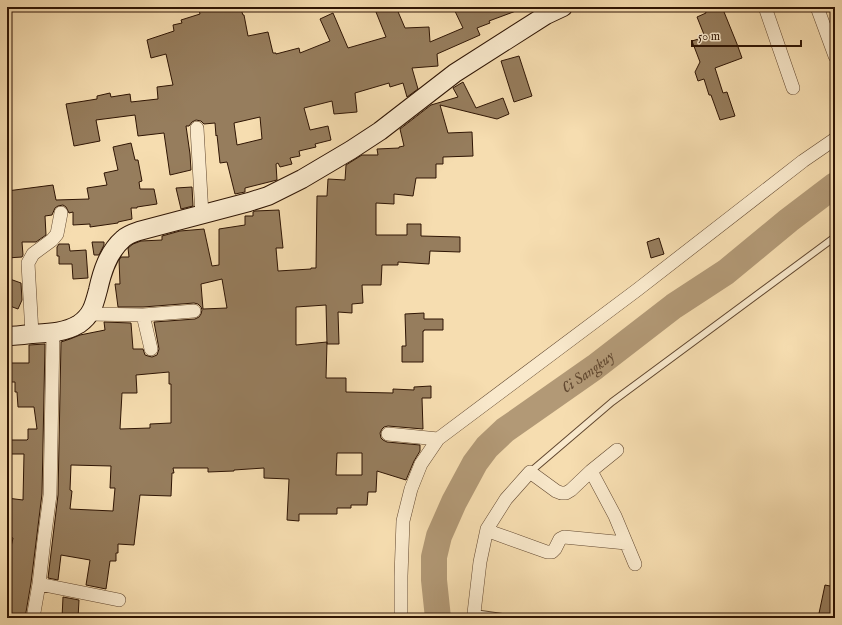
<svg xmlns="http://www.w3.org/2000/svg" width="842" height="625" font-family="'IM FELL English',serif">
<style>
.lines{fill:none;stroke-linecap:round;stroke-linejoin:round}
.river{stroke:#b29976;stroke-width:26}
.building{fill:#967d5d;stroke:#2f1504;fill-rule:evenodd}
.lane-casing{stroke:#61472f;stroke-width:8}
.street-casing{stroke:#61472f;stroke-width:14}
.secondary-casing{stroke:#2f1504;stroke-width:20}
.lane{stroke:#f9e9cc;stroke-width:6}
.street{stroke:#f9e9cc;stroke-width:13}
.secondary{stroke:#f9e9cc;stroke-width:18}
.labels{text-anchor:middle;dominant-baseline:central;stroke-width:3.5;stroke-linejoin:round;paint-order:stroke}
.water-label{font-size:15px;font-style:italic;fill:#634a32;stroke:#f9e9cc}
</style>
<rect width="100%" height="100%" fill="#f6ddb0"/>
<filter id="stains"><feTurbulence type="fractalNoise" baseFrequency=".005" numOctaves="4"/><feColorMatrix values="0 0 0 0 .2 0 0 0 0 .09 0 0 0 0 .02 0 0 0 .5 -.17"/></filter>
<radialGradient id="worn" r=".72"><stop offset=".6" stop-color="#630" stop-opacity="0"/><stop offset="1" stop-color="#630" stop-opacity=".3"/></radialGradient>
<g class="lines">
<path class="river" id="s1" d="M438,618l-4,-38v-23l5,-21 15,-34 21,-39 12,-16 18,-17 90,-63 79,-61 52,-34 63,-52 46,-35"/>
</g>
<path class="building" d="M214,7h26l3,8h1l4,21 20,-4 5,21h3v1l23,-6 1,5 30,-12 -10,-22 13,-6 15,35 38,-11 -12,-30h22l9,21 24,-1 1,15 33,-14 -10,-21h71v1l-35,13 1,2 -13,5 3,7 -43,19 1,12 -26,2 6,21 -11,8 -4,-14 -13,4 -1,-4 -34,10 2,19 -23,2 -2,-13 -28,7 6,22 18,-4 3,14 -16,4 1,3 -17,4 1,5 -10,2 2,6 -12,3 -2,-4 -2,1 1,16 -32,8v4l-10,2 -8,-32 -7,1 -3,-28 -1,1 -1,-13 -11,1 -3,-3 -5,-1 -4,2 -3,4h-3l4,28 1,16 -21,5 -6,-42 -26,3 -3,-21 -39,5 4,21 -26,5 -8,-42 31,-5v-3l13,-3 1,4 19,-3 1,8 27,-3 -1,-12 16,-2 -7,-31 -15,4 -4,-18 27,-9 -1,-6 9,-2 -1,-3 19,-6 -1,-4zM260,117l2,22 -25,6 -3,-22z
M704,7h18l15,37 5,14 -27,10 8,25 4,-1 8,24 -15,4 -9,-25h-2l-5,-16 -6,2 -3,-9 5,-10 -8,-21 13,-4 -8,-20 9,-4z
M519,56l13,40 -18,6 -13,-41z
M463,82l13,26 27,-10 6,16 -12,5 -57,-14 8,28 24,-1 1,24 -30,1v7h-7v14h-20l-3,18 -19,-2v10l-18,-1v32h31v-11h14v12l39,1v15l-30,-1 -1,13 -31,-2v3h-16l-1,20h-19l1,18 -11,1v9l-14,-1 1,32h-12l-1,-39 -30,2v38l31,-3 -1,36h20v14l47,1v-4l21,1v-3l17,-1v12h-9l1,31 -35,-3 -4,1 -2,2 -2,4 1,5 2,2 4,2 33,3v6l-6,10 -8,19 -29,-9 -1,21h-8l-1,13h-16v3h-14v6h-38v7l-12,-1 2,-41 -25,-1v-10l-30,2v1l-26,1v-4h-35l1,5h-2l-1,23 -31,-1 -6,50 -16,-1v9h-2v8h-6l-4,28 -20,-4 4,-25 -29,-5 -3,25 -10,-2 10,-83 3,-153 9,-3 10,-4 25,-5 -1,-8 27,1 2,26h10l2,6 3,1 4,1 5,-2 2,-6 -5,-27 41,-3 4,-2 2,-3 1,-4 -1,-3 -3,-3 -4,-1 -51,4h-25l-3,-23h5l-1,-24 2,-3h8l-1,-9 5,-4 8,-3 21,-1v-4l18,-5 24,-2 8,37 7,-1v-36l26,-4v-9h8v-4l2,-1 24,-1 4,38h-7l2,23 33,-2v-1h5l1,-72h10l1,-17 17,1 1,-15 16,-10h16l-1,-6 22,-1v-1l5,-1 -4,-17 31,-24 27,-8 -5,-9zM222,279l5,29 -24,1 -2,-25zM169,372v12h2v39l-21,1v4l-30,1 2,-36h15l-1,-18zM337,453h25v22h-26zM71,465l40,1 -1,22h5l-2,23 -43,-2 2,-18 -2,-1z
M131,143l4,17h3l4,21 -3,1 1,7h14l3,15 -20,3v1h-6l1,11 -14,3v1l-28,4v-3l-17,1v-13l-4,1 -3,-6 -3,-2 -5,1 -3,2 -3,7 -7,1 1,19 -10,7h-14l1,13 -1,2 -15,1v-67l46,-6 3,15 33,-1 -2,-11 20,-3 -3,-12 14,-3 -5,-23z
M192,187l1,19 -12,3 -5,-21z
M659,238l5,16 -13,4 -4,-16z
M92,242h12v3l-5,10h-5z
M59,244h10l1,7 16,-1 2,28 -15,1 -1,-15h-13v-8h-2v-9z
M7,278l14,5 1,17 -4,9 -11,-4z
M424,313v6h19v11h-19v1h-1v31h-21v-16h4l-1,-32z
M45,344l-3,150 -11,89 -6,35h-18v-53l6,-27 -6,-1v-39l16,2 1,-46h-17v-14h20l1,-1v-10h9l-3,-22h-16l-1,-15h-2v-10h-8v-19h22v-18z
M825,585l10,2v18l-3,13h-14z
M63,597l16,3 -1,18h-16z"/>
<g class="lines">
<defs>
<path id="lane" d="M530,472l82,-70 223,-165
M474,613l35,5"/>
<path id="street" d="M765,7l28,81
M817,7l18,49
M197,128l5,87
M89,314l54,1 8,34
M143,315l51,-4
M32,334l-4,-71 5,-9 19,-14 5,-6 4,-21
M388,434l50,5
M591,471l26,-21
M487,529l7,4 53,19h5l3,-3 5,-10 4,-2 62,6
M39,584l80,16
M33,618l6,-34 5,-44 6,-45 3,-162
M401,618v-42l2,-55 8,-32 10,-25 17,-25 199,-149 166,-129 32,-22
M474,618v-5l6,-51 7,-33 19,-30 24,-27 26,19 5,2h5l5,-3 20,-19 24,45 20,48"/>
<path id="secondary" d="M7,336c8,0 16,-1 24,-2 17,-1 33,-1 48,-10 13,-9 15,-19 19,-34 4,-18 10,-38 25,-51 4,-4 10,-6 16,-8l110,-29 19,-6 34,-17 49,-29 29,-19 75,-58 91,-58 17,-8"/>
</defs>
<use href="#lane" class="lane-casing"/>
<use href="#street" class="street-casing"/>
<use href="#secondary" class="secondary-casing"/>
<use href="#lane" class="lane"/>
<use href="#street" class="street"/>
<use href="#secondary" class="secondary"/>
</g>
<g class="labels">
<g class="water-label">
<text stroke="none"><textPath href="#s1" startOffset="310">Ci Sangkuy</textPath></text>
</g>
</g>
<rect width="842" height="625" fill="none" stroke="#f6ddb0" stroke-width="24"/>
<rect x="8" y="8" width="826" height="609" fill="none" stroke="#2f1504" stroke-width="2"/>
<rect x="12" y="12" width="818" height="601" fill="none" stroke="#2f1504"/>
<path d="M692 40v6h109v-6" fill="none" stroke="#2f1504" stroke-width="2"/>
<text x="698" y="40" font-size="12" fill="#2f1504" stroke="#f9e9cc" stroke-width="3" paint-order="stroke">50 m</text>
<rect width="100%" height="100%" filter="url(#stains)"/>
<rect width="100%" height="100%" fill="url(#worn)"/>
</svg>
